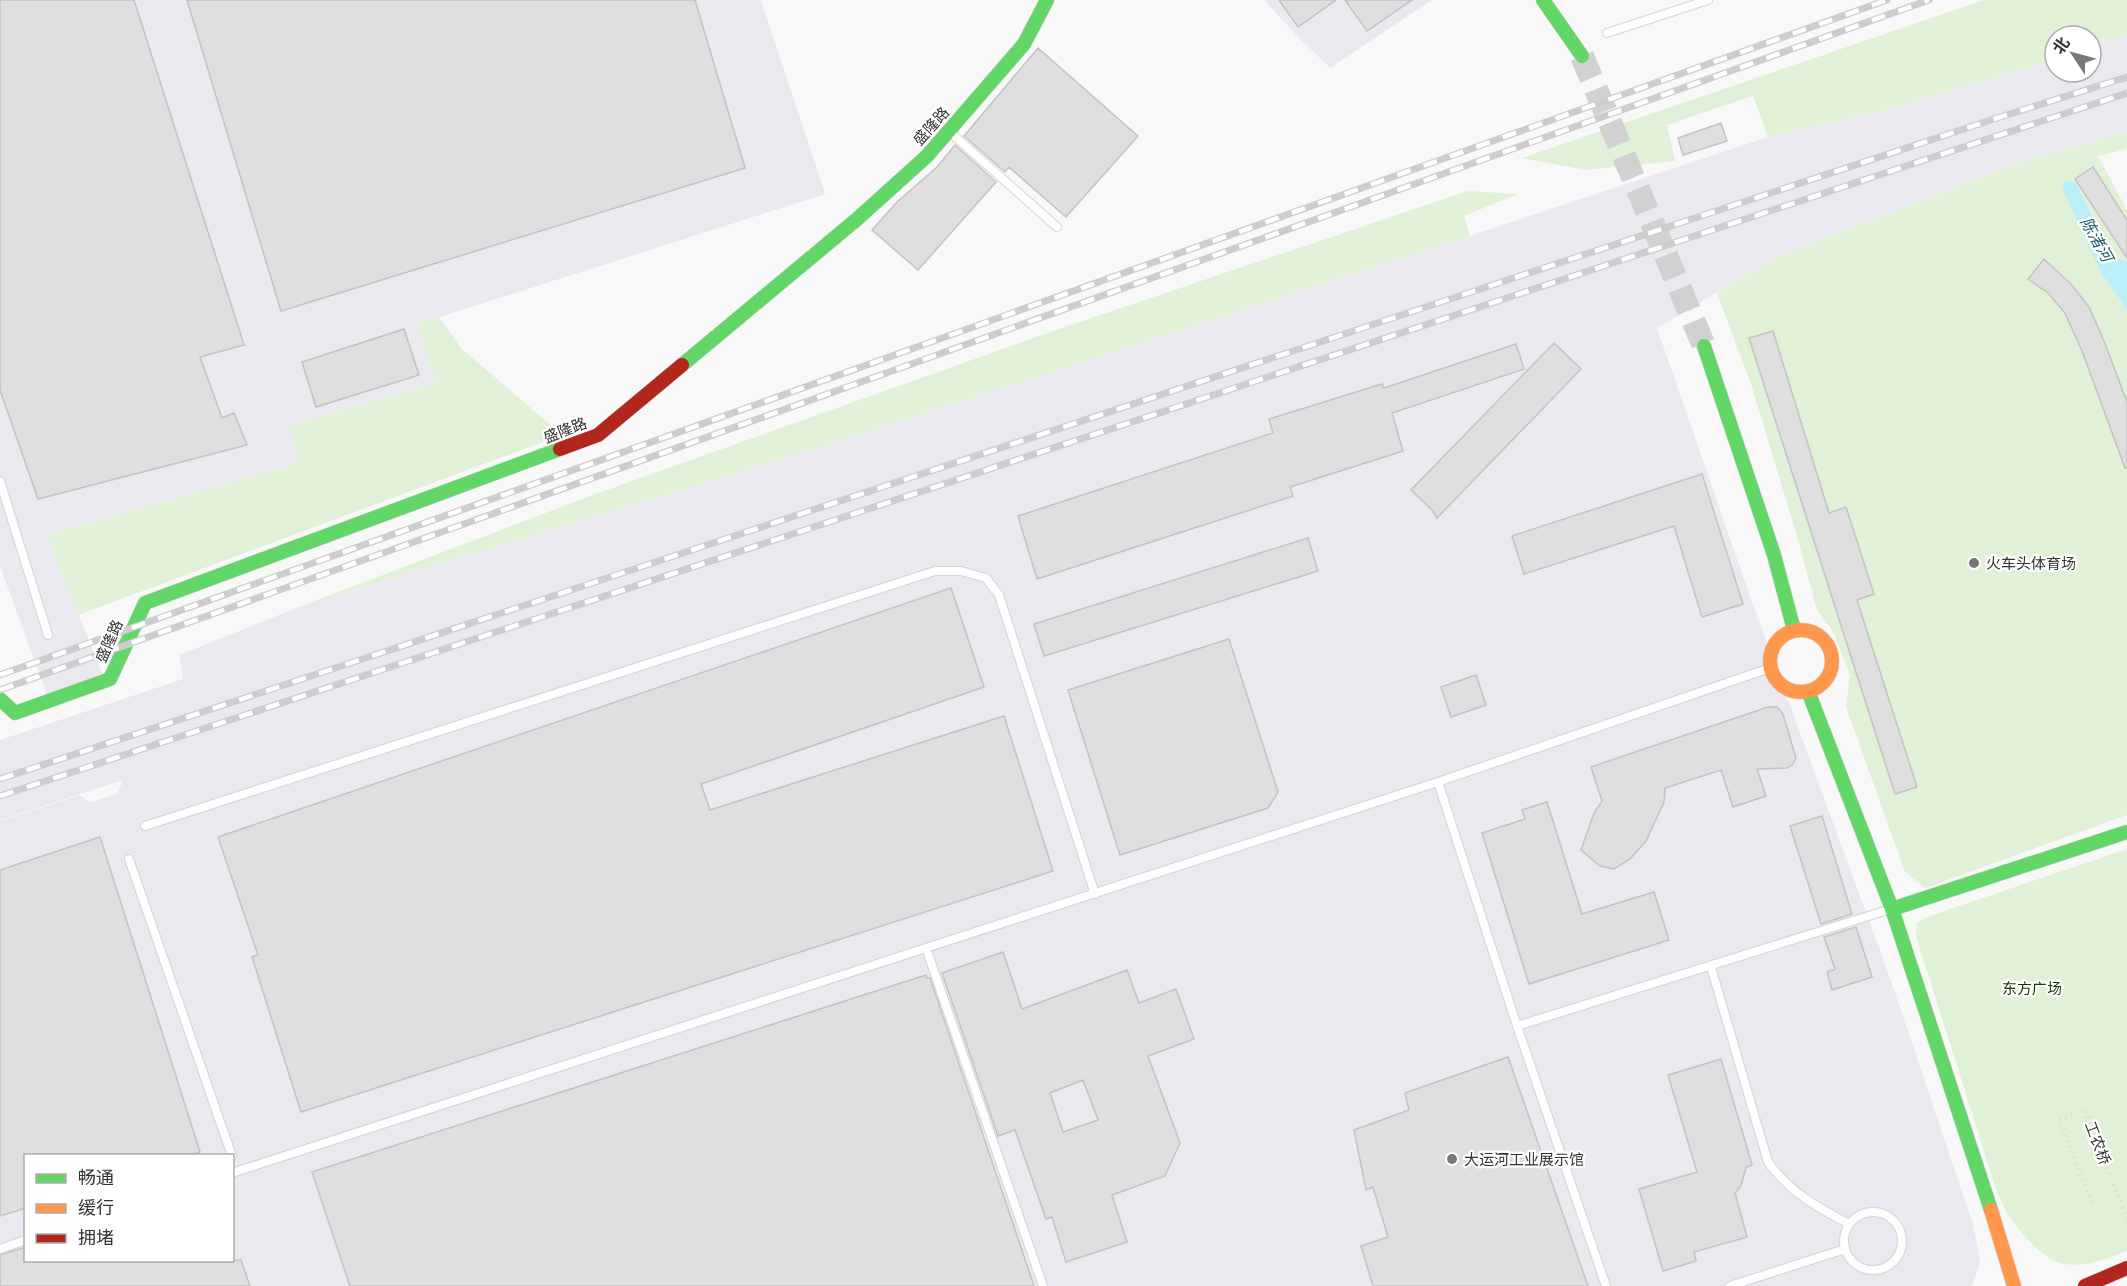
<svg xmlns="http://www.w3.org/2000/svg" width="2127" height="1286" font-family="Ubuntu,'Noto Sans SC',sans-serif">
<style>
.built{fill:#e9e9ef;fill-rule:evenodd}
.green{fill:#e0f1d7}
.water{fill:#baeff9}
.building{fill:#dfdfe0;stroke:#c3c3c4;stroke-width:1.5;fill-rule:evenodd}
.lines{fill:none;stroke-linecap:round;stroke-linejoin:round}
.secondary-tunnel{stroke:#d1d1d1;stroke-width:24;stroke-dasharray:24 12;stroke-linecap:butt}
.lane-casing{stroke:#d4d4d5;stroke-width:10}
.fast-casing{stroke:#d4d4d5;stroke-width:15}
.slow-casing{stroke:#d4d4d5;stroke-width:15}
.jam-casing{stroke:#d4d4d5;stroke-width:15}
.path{stroke:#dedede;stroke-width:4;stroke-dasharray:1.5 4.5;stroke-linecap:butt}
.lane{stroke:#fefefe;stroke-width:8}
.fast{stroke:#63d668;stroke-width:14}
.slow{stroke:#ff974d;stroke-width:14}
.jam{stroke:#b3261e;stroke-width:14}
.rail-casing{stroke:#cdcdcd;stroke-width:7}
.rail{stroke:#fff;stroke-width:4.5;stroke-dasharray:14;stroke-linecap:butt}
.poi-dot{fill:#787878;stroke:#fff;stroke-width:2}
.labels{text-anchor:middle;dominant-baseline:central;stroke-width:4.5;stroke-linejoin:round;paint-order:stroke}
.street-label{font-size:15px;fill:#333;stroke:#fff}
.poi-label{font-size:15px;fill:#333;stroke:#fff;text-anchor:start}
.park-label{font-size:15px;fill:#1b3701;stroke:#fff}
.water-label{font-size:16px;font-style:italic;fill:#1e5d67;stroke:#fff}
</style>
<rect width="100%" height="100%" fill="#f8f8f9"/>
<path class="built" d="M0,0h761l64,194 -407,130 18,59 -146,43 10,37 -253,72 56,141 -56,19 -47,-129z
M1264,0h168l-102,68 -33,-32z
M2127,35v97l-102,29 -246,95 -122,72 94,271 139,379 83,246 7,38 -8,24h-1972v-465l80,-26 10,8 28,-10 5,-13 -123,40v-80l183,-61 -4,-24 120,-48 516,-158 655,-213 298,-99 114,-26 173,-51v12h36v-24zM26,1156h206v104h-206z"/>
<path class="green" d="M1984,0h143v35l-36,13v-12h-36v24l-173,51 -114,26 -15,-41 -86,29 8,36 -89,9 -64,-12z
M2127,132v17l-29,7 29,54v51l-8,-2 -10,-8 -33,-68 -5,-3 31,94 25,36v505l-202,73 -20,-16 -59,-165 4,-32 -16,-42 -17,-23 -18,-67 -47,-156 -35,-94 62,-37 246,-95z
M1468,191l50,3 -54,22 6,20 -655,213 -516,158 291,-111 460,-164z
M439,317l22,31 101,87 -484,180 -31,-80 252,-72 -10,-37 147,-43 -19,-59z
M2127,849v402c-20,8 -41,16 -63,13 -20,-3 -45,-33 -55,-48 -6,-9 -10,-20 -14,-30l-79,-250 1,-13 10,-6z"/>
<path class="water" d="M2071,180l5,3 33,68 10,8 8,2v49l-25,-36 -40,-86 2,-6z"/>
<path class="building" d="M0,0h134l110,345 -44,12 22,61 12,-5 13,32 -209,54 -38,-109z
M187,0h508l50,168 -464,143z
M1279,0h57l-38,27z
M1345,0h67l-45,31z
M1038,48l100,88 -72,81 -57,-50 -4,5 -41,-36z
M1721,123l6,18 -44,14 -5,-17z
M955,145l41,37 -78,88 -46,-40 25,-28 40,-35z
M2093,167l34,53v38l-52,-79z
M2044,259l27,25 18,23 15,34 23,61v66h-2l-43,-117 -17,-38 -17,-20 -20,-14z
M404,329l15,46 -103,32 -14,-45z
M1773,331l56,182 17,-6 28,87 -17,6 60,187 -22,7 -146,-456z
M1554,343l27,26 -144,149 -5,-8 -21,-20z
M1516,344l8,25 -132,44 11,38 -113,36 3,9 -256,83 -19,-63 255,-83 -4,-14 113,-35 2,4z
M1702,474l41,130 -41,13 -28,-91 -150,48 -12,-38z
M1308,538l10,33 -274,85 -10,-32z
M951,588l33,99 -283,97 9,26 294,-94 49,155 -752,241 -49,-155 6,-2 -40,-118z
M1229,639l49,153 -10,16 -148,47 -52,-165z
M1476,675l10,30 -35,12 -10,-30z
M1768,707h9l6,7 13,44 -3,6 -6,4 -30,1 9,27 -33,11 -12,-37 -56,18 -1,14 -18,39 -16,18 -16,10 -14,-3 -19,-16 13,-37 8,-12 -11,-34z
M1547,802l35,112 72,-22 15,48 -140,44 -47,-151 43,-14 -3,-9z
M1822,816l30,98 -31,10 -31,-98z
M100,837l100,315 -12,3h-162v53l-26,8v-346z
M1856,927l16,50 -40,13 -5,-18 8,-3 -11,-32z
M1003,952l19,57 105,-39 12,33 37,-14 18,50 -46,17 32,87 -15,33 -53,19 15,47 -61,20 -14,-45 -6,2 -31,-89 -17,6 -56,-163zM1083,1080l15,40 -35,12 -13,-39z
M926,975l1,3h3l104,308h-684l-38,-114z
M1508,1057l80,229h-215l-12,-40 27,-9 -15,-50 -7,3 -12,-60 55,-20 -4,-17z
M1721,1059l31,106 -6,2 -5,19 -6,7 12,44 -53,15 2,9 -33,10 -24,-82 58,-17 -29,-97z
M26,1247v13h215l9,26h-250v-31z"/>
<g class="lines">
<path class="secondary-tunnel" d="M1582,56l122,290"/>
<defs>
<path id="lane" d="M1607,33l101,-33
M951,133l106,94
M0,481l48,154
M1438,782l79,244 374,-117
M145,826l790,-255h26l25,7 13,17 96,299
M129,859l103,297
M926,948l117,338
M1711,967l57,195c23,31 47,44 81,62
M1517,1026l89,260
M232,1173l1206,-391 332,-114
M1844 1241a29 29 0 1 1 58 0a29 29 0 1 1-58 0Z
M0,1249l26,-9
M1730,1286l115,-37"/>
<path id="fast" d="M1543,0l39,56
M1704,346l70,209 20,75
M682,365l174,-145 71,-64 97,-112 23,-44
M1808,691l84,218 99,301
M0,699l15,14 95,-34 35,-76 415,-154
M1892,909l235,-77"/>
<path id="slow" d="M1770 661a31 31 0 1 1 62 0a31 31 0 1 1-62 0Z
M1991,1210l23,76"/>
<path id="jam" d="M560,449l38,-14 84,-70
M2085,1286l42,-18"/>
</defs>
<use href="#lane" class="lane-casing"/>
<use href="#fast" class="fast-casing"/>
<use href="#slow" class="slow-casing"/>
<use href="#jam" class="jam-casing"/>
<path class="path" d="M2092,1203l-33,-83 26,-11 42,110"/>
<use href="#lane" class="lane"/>
<use href="#fast" class="fast"/>
<use href="#slow" class="slow"/>
<use href="#jam" class="jam"/>
<defs>
<path id="rail" d="M0,675l1887,-675
M0,690l1929,-690
M0,779l1994,-660 133,-42
M0,796l2127,-703"/>
</defs>
<use href="#rail" class="rail-casing"/>
<use href="#rail" class="rail"/>
</g>
<g class="poi-dot">
<circle cx="1974" cy="563" r="6"/>
<circle cx="1452" cy="1159" r="6"/>
</g>
<g class="labels">
<g class="street-label">
<text transform="translate(931 126) rotate(-48)">盛隆路</text>
<text transform="translate(565 430) rotate(-21)">盛隆路</text>
<text transform="translate(109 641) rotate(-66)">盛隆路</text>
<text transform="translate(2098 1143) rotate(69)">工农桥</text>
</g>
<g class="poi-label">
<text x="1986" y="563">火车头体育场</text>
<text x="1464" y="1159">大运河工业展示馆</text>
</g>
<g class="park-label">
<text x="2032" y="988">东方广场</text>
</g>
<g class="water-label">
<text transform="translate(2097 239) rotate(61)">陈渚河</text>
</g>
</g>
<rect x="24" y="1154" width="210" height="108" fill="#ffffff" stroke="#adadad" stroke-width="1.5"/>
<rect x="36" y="1174" width="30" height="9" fill="#63d668" stroke="#adadad" stroke-width="1.5"/>
<text x="78" y="1184" font-size="18" fill="#333333">畅通</text>
<rect x="36" y="1204" width="30" height="9" fill="#ff974d" stroke="#adadad" stroke-width="1.5"/>
<text x="78" y="1214" font-size="18" fill="#333333">缓行</text>
<rect x="36" y="1234" width="30" height="9" fill="#b3261e" stroke="#adadad" stroke-width="1.5"/>
<text x="78" y="1244" font-size="18" fill="#333333">拥堵</text>
<g transform="translate(2073 54) rotate(306)"><circle r="28" fill="#ffffff" stroke="#adadad" stroke-width="1.5"/>
<path d="M0-4.5L10 22L0 15L-10 22Z" fill="#787878"/>
<text y="-9" font-size="16" font-weight="bold" text-anchor="middle" fill="#333333">北</text>
</g>
</svg>
